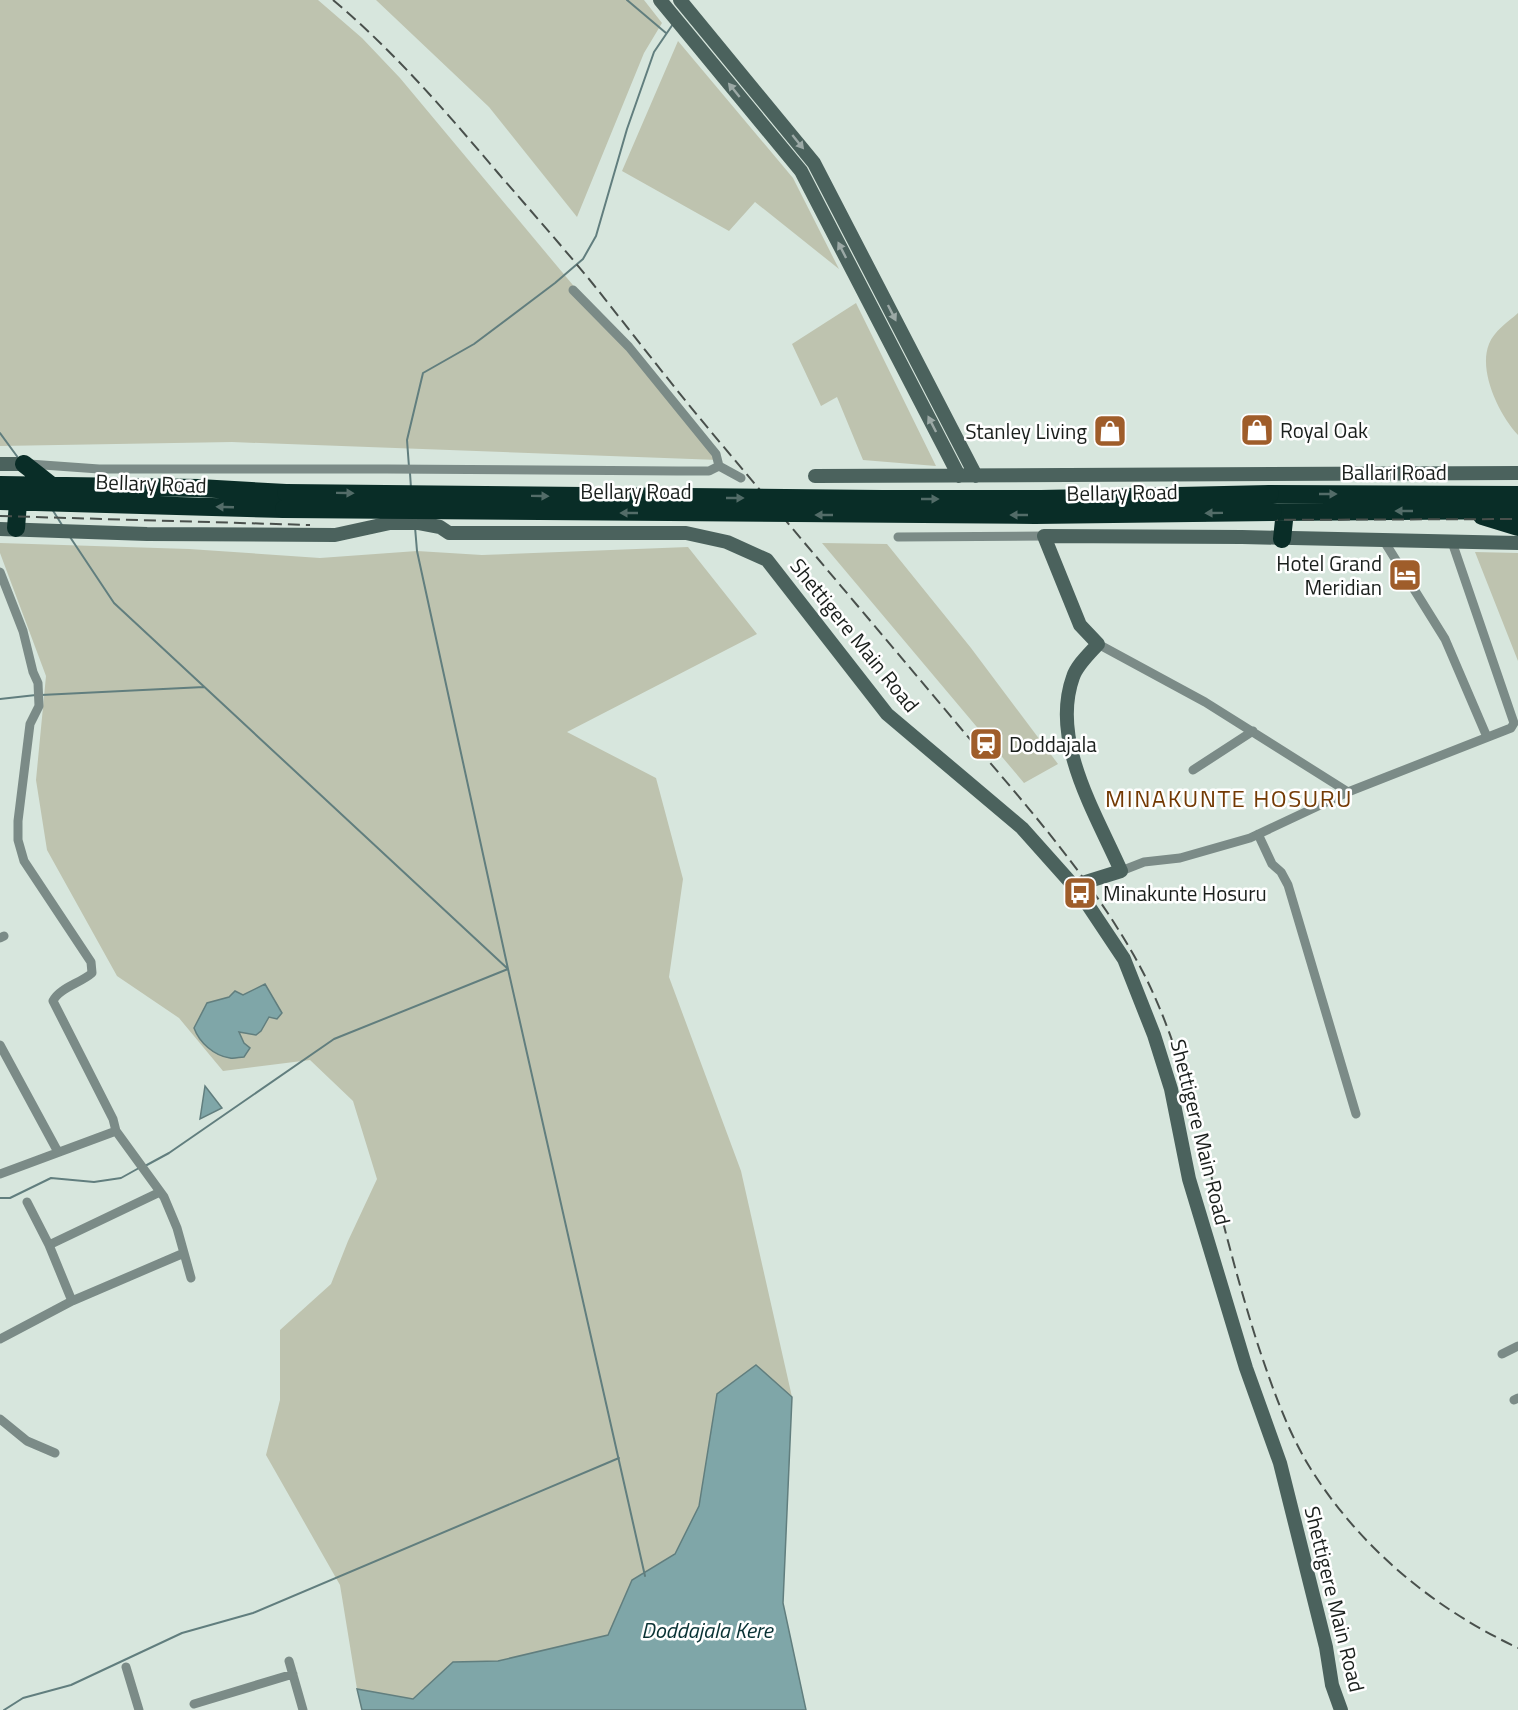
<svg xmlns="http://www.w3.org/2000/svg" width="1518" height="1710" font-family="'Titillium Web',sans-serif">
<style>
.green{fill:#bec3af}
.water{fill:#7fa6a8;stroke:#617e7e;stroke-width:1.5}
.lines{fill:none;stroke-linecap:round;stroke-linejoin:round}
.stream{stroke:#617e7e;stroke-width:2}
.street{stroke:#7b8b87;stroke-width:9}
.secondary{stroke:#4b625d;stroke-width:14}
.highway{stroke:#092d27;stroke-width:18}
.rail{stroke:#49504c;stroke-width:2;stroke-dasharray:12 6;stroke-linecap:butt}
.highway-bridge{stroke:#092d27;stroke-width:18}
.oneway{fill:#9ca9a6}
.oneway2{fill:#536c68}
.labels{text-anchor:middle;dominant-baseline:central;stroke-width:5;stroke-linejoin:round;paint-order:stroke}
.poi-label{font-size:21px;fill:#1a1f1c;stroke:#fff;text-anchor:start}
.street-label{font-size:21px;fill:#1a1f1c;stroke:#fff}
.water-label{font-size:22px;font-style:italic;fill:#093234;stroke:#fff}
.quarter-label{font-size:24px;letter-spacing:1.5px;fill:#733a04;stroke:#fff}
</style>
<rect width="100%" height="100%" fill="#d7e6dd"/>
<path class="green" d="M0,0h318l44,38 38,40 319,382 -487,-18 -232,4z
M376,0h268l18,23 -18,30 -67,164 -88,-110z
M678,41l115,137 46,91 -84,-67 -26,29 -107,-60z
M856,303l80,163 -73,-6 -26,-63 -16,9 -29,-62z
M1518,313v122c-19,-20 -40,-64 -29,-91 5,-13 19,-22 29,-31z
M0,543l189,6 131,9 97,-7 65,4 206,-8 69,87 -190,98 89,46 27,101 -14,98 72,194 51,226 -36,-32 -39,29 -18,112 -24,49 -43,25 -24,55 -110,26 -45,1 -40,37 -56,-10 -17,-104 -74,-130 14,-55v-70l51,-46 17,-43 29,-62 -24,-78 -43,-41 -87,11 -44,-53 -62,-42 -70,-126 -11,-70 10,-104 -46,-123z
M822,543l65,1 84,104 87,116 -34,19z
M1475,552l43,1v108z"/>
<path class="water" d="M265,984l17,29 -5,6 -8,-2 -8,14 -5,4 -17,-3 5,11 6,5 -6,9c-4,0 -10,2 -14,1 -16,-2 -31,-16 -36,-30l13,-25 22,-6 6,-6 8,4z
M205,1086l17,22 -22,11z
M756,1365l36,32 -9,206 23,107h-444l-5,-21 56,10 40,-37 45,-1 110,-26 24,-55 43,-26 24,-48 18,-112z"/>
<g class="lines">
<path class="stream" d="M627,0l39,33
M0,433l19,26
M409,467l-2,-27 16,-67 51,-29 81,-61 28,-24 13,-23 31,-107 27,-77 19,-28
M410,473l1,15
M52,509l10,16
M415,527l2,24 91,418 137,607
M70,537l44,66 394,366 -174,70 -165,114 -24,13
M41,695l163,-8
M0,699l36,-4
M0,1198h10l41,-20 43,4 27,-4 18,-10
M4,1710l19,-12 48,-13 111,-52 71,-20 366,-155"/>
<path class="street" d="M29,464l70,5h288l291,2h31l10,-5 -3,-12 -87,-107 -56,-57
M719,466l22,12
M898,537l146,-1
M1384,541l61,98 42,98
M0,572l23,59 10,41 5,11 1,23 -9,18 -12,97v19l6,21 67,101 1,11c-11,10 -33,15 -39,28l60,118 3,12 48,66 13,31 14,50
M1098,644l107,58 143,90 163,-64 3,-5 -62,-181
M1193,770l60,-39
M1258,834l14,30 9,8 7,13 68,229
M1121,871l23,-9 36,-4 70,-20 98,-46
M0,938l4,-2
M0,1045l58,107
M0,1174l116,-43
M27,1202l22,43 23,56
M49,1245l111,-53
M0,1339l72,-38 112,-48
M1502,1354l16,-8
M1514,1400l4,-2
M0,1419l27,22 28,12
M289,1661l14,49
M126,1667l13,43
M194,1704l99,-30"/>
<path class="secondary" d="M660,0l141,171 158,305
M680,0l134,163 162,313
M0,464h24
M815,476l703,-3
M0,529l147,5 188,1 55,-12h29l21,4 9,6h237l41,9 40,18 120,154 135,114 58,65 44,66 30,76 17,54 18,90 57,189 34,95 46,184 6,38 9,25
M1073,886l48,-15c-25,-57 -71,-130 -48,-194 4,-12 16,-23 25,-33l-18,-19 -36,-89 198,1 276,6"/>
<path class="highway" d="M24,464l28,22
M0,485l199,3 87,5
M1270,494l248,1
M0,501l284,8
M1273,512l245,-2
M1482,516l36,11
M16,528l2,-25
M1282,539l3,-28"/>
<path class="rail" d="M333,0c62,52 113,112 165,173 32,37 64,73 95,111 43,54 85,109 130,162 78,93 157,186 235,279 60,71 124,142 171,222 38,63 57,134 76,204 16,64 32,128 52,191 14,42 29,86 52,124 50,81 124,142 209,182
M0,516l310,9
M492,517l476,4 550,-2"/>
<path class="highway-bridge" d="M286,493l596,6h159l229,-5
M284,509l751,6 238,-3"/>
</g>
<defs><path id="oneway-solid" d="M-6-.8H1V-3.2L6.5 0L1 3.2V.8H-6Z" transform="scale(1.5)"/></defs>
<g class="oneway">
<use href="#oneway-solid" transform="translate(734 90) rotate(-129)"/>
<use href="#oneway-solid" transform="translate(798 142) rotate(51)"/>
<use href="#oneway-solid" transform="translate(842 250) rotate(-117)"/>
<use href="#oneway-solid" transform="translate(892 313) rotate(63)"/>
<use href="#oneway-solid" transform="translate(932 424) rotate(-117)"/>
</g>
<g class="oneway2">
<use href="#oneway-solid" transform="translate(345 493) rotate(1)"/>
<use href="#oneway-solid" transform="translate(1328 494)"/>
<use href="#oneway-solid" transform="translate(540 496) rotate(1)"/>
<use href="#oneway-solid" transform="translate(735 498)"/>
<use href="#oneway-solid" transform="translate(930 499)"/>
<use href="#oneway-solid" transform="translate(225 507) rotate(-178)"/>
<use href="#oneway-solid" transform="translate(1404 511) rotate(180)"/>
<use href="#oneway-solid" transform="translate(629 513) rotate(-180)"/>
<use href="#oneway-solid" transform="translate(1214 513) rotate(179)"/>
<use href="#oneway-solid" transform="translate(824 515) rotate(-180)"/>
<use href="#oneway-solid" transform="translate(1019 515) rotate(-180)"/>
</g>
<defs>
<symbol id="shop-square" viewBox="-11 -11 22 22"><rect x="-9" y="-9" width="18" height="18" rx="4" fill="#9f5d2a" stroke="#fff"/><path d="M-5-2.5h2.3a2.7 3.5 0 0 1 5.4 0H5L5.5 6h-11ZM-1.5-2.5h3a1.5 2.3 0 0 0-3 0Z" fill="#fff"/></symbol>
<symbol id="hotel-square" viewBox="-11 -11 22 22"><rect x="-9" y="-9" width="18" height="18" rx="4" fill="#9f5d2a" stroke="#fff"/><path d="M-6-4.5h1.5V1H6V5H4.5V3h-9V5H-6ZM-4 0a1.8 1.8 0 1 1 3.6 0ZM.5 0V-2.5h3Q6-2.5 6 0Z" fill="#fff"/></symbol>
<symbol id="station-square" viewBox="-11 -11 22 22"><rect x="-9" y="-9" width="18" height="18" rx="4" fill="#9f5d2a" stroke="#fff"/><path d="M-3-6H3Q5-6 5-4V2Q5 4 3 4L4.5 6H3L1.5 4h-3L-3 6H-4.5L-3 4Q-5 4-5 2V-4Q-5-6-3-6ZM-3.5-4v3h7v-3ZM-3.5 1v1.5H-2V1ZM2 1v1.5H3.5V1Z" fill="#fff"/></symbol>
<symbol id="bus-square" viewBox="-11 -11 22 22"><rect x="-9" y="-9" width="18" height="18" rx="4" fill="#9f5d2a" stroke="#fff"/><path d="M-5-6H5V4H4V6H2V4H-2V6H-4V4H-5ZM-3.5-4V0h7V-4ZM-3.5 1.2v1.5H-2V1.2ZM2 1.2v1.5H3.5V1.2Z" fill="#fff"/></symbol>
</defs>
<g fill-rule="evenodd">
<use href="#shop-square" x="1238" y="411" width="38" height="38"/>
<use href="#shop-square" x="1091" y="412" width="38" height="38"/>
<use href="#hotel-square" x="1386" y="556" width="38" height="38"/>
<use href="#station-square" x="967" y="725" width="38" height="38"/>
<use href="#bus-square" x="1061" y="874" width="38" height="38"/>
</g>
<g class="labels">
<g class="poi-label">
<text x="1280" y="430">Royal Oak</text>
<text x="1087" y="431" text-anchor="end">Stanley Living</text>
<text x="1382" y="563" text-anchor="end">Hotel Grand<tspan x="1382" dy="24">Meridian</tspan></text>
<text x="1009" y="744">Doddajala</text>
<text x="1103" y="893">Minakunte Hosuru</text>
</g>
<g class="street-label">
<text x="1394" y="472">Ballari Road</text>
<text transform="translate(151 483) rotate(2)">Bellary Road</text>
<text x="636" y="491">Bellary Road</text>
<text transform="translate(1122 492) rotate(-1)">Bellary Road</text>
<text transform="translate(855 635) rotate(51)">Shettigere Main Road</text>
<text transform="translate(1201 1132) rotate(76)">Shettigere Main Road</text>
<text transform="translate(1335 1599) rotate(76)">Shettigere Main Road</text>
</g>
<g class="water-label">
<text x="707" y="1630">Doddajala Kere</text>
</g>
<g class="quarter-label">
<text x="1229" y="798">MINAKUNTE HOSURU</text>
</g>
</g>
</svg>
